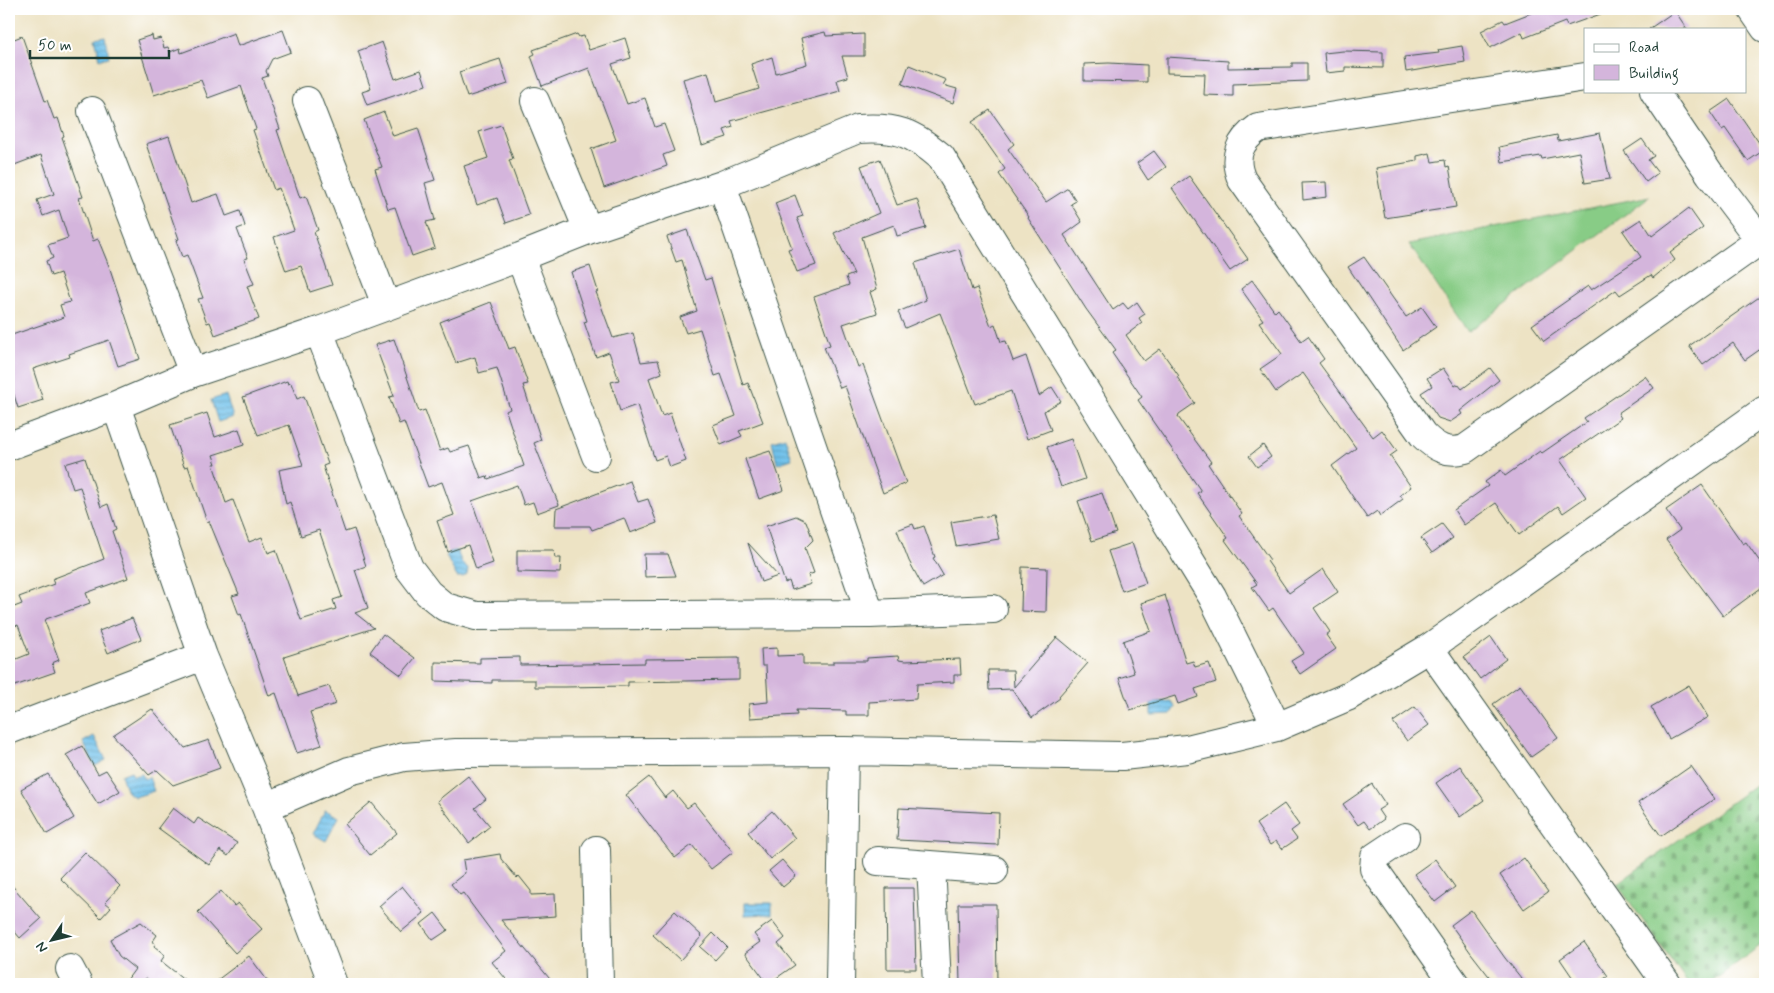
<svg xmlns="http://www.w3.org/2000/svg" width="1774" height="993" font-family="Mynerve,sans-serif">
<style>
.grass{fill:#88cc86;stroke:#54845d}
.cemetery{fill:url(#cemetery-stones);stroke:#54845d}
.water{fill:url(#water-rules);stroke:#477f90}
.building{fill:#d4b5dc}
.lines{fill:none;stroke-linecap:round;stroke-linejoin:round}
.minor-casing{stroke:#3e564a;stroke-width:30}
.minor{stroke:#fff;stroke-width:28}
</style>
<defs>
<pattern id="cemetery-stones" width="16" height="16" patternUnits="userSpaceOnUse" patternTransform="scale(1.25)"><rect width="16" height="16" fill="#88cc86"/><path d="M2 7V4a2 2 0 0 1 4 0v3zM10 15v-3a2 2 0 0 1 4 0v3z" fill="#6fa76e"/></pattern>
<pattern id="water-rules" width="6" height="5" patternUnits="userSpaceOnUse" patternTransform="scale(1.25)"><rect width="6" height="5" fill="#6fc1eb"/><path d="M0 2.5h6" fill="none" stroke="#5b9ebf"/></pattern>
</defs>
<rect width="100%" height="100%" fill="#fff"/>
<filter id="ink" filterUnits="userSpaceOnUse"><feTurbulence type="fractalNoise" baseFrequency=".02" numOctaves="2"/><feDisplacementMap in="SourceGraphic" scale="10" xChannelSelector="R" yChannelSelector="G"/><feConvolveMatrix kernelMatrix="1 2 1 2 8 2 1 2 1" color-interpolation-filters="sRGB"/></filter>
<filter id="wash" filterUnits="userSpaceOnUse"><feTurbulence type="fractalNoise" baseFrequency=".0096" numOctaves="4" result="noise"/><feDisplacementMap in="SourceGraphic" scale="20" xChannelSelector="R" yChannelSelector="G"/><feGaussianBlur stdDeviation="1.12" result="paint"/><feColorMatrix in="noise" values="0 0 0 0 0 0 0 0 0 0 0 0 0 0 0 0 0 1.4 0 .05"/><feComposite in="paint" operator="in"/></filter>
<g filter="url(#wash)">
<rect width="100%" height="100%" fill="#ede3c4"/>
<path class="grass" d="M1650,196l-182,136 -59,-88z"/>
<path class="cemetery" d="M1765,778v164l-56,42h-21l-71,-100z"/>
<path class="water" d="M105,36l4,21 -9,2 -5,-21z
M226,395l7,22 -15,5 -7,-22z
M785,437l7,22 -15,5 -5,-23z
M451,551h6l5,12 6,5 -1,6 -4,3h-6l-11,-21z
M1171,701l4,6 -4,7 -20,1v-13z
M94,736l12,24 -11,6 -12,-24z
M131,771l2,5 9,-2 2,5 5,-2 5,14 -19,6 -8,-5 -6,-17z
M325,810l14,7 -13,24 -13,-7z
M745,903h27v11l-27,1z"/>
<g id="blocks">
<path class="building" d="M1541,9h68v2l-42,15 -2,-4 -41,16 -2,-6 -32,16 -9,-17 22,-11 2,3z
M1675,11l12,18h-38z
M283,30l8,22 -19,7 -6,12 2,5 -6,2 18,51 -3,1 23,68 6,-2 12,34 -4,2 18,53 -22,7 -9,-26 -15,5 -12,-34 20,-7 -15,-42 -5,2 -21,-60 3,-1 -15,-43 -33,12 -7,-18 -47,15 -17,-55 15,-5 1,5 8,-2 3,10 4,-1 2,5 10,-4 1,5 53,-20 4,13z
M825,32l1,4 38,-2v22h-22l6,21 -11,3 3,11 -109,30 2,6 -9,3 3,7 -25,8 -19,-66 25,-7 8,30 43,-13 -8,-25 21,-7 4,16 31,-9 -6,-26z
M577,34l2,3 5,-1 5,14 36,-12 6,20 -19,6 15,40 18,-6 10,29 9,-3 10,27 -11,4 4,11 -63,22 -13,-39 25,-9 -27,-72 -47,18 -11,-30 4,-2 -2,-4z
M22,36l23,65 2,-1 7,19 4,-1 6,18 -2,1 21,60 -4,1 14,43 5,-2 11,27 31,93 -22,7 -9,-26 -40,14 1,3 -37,12 10,31 -25,8 -9,-29v-43l55,-19 -4,-12 10,-3 -10,-29 -9,3 -5,-15 7,-3 -5,-13 20,-7 -9,-28 -16,6 -6,-16 17,-6 -13,-39 -32,12v-126z
M382,42l13,37 26,-9 5,15 -59,20 -5,-13 9,-3 -13,-38z
M1462,46l3,16 -59,10 -2,-15 35,-4 -1,-3z
M1343,51l40,1v16l-38,-1v4l-19,2 -2,-20z
M1167,57l61,4v7l64,-1v-4h15v18l-74,3v12l-29,-1 1,-21 -38,-1z
M500,59l8,25 -41,13 -8,-25z
M1109,63l38,2v17l-63,-1v-17z
M909,65l37,15 -3,5 14,4 -4,14 -51,-19z
M1729,99l35,51 -16,11 -23,-33 -3,2 -12,-18z
M990,110l24,34 -6,5 38,53 22,-14 8,13 -5,3 11,18 -18,13 49,75 10,-7 5,6 9,-7 8,12 -6,4 3,5 -16,12 18,26 16,-12 19,27 -2,1 18,26 -16,11 -1,3 33,45 -3,2 34,50 -3,2 31,44 -3,1 22,32 34,-24 15,23 -24,16 16,24 -4,3 10,14 -36,25 -9,-13 13,-8 -31,-45 -4,3 -17,-24 5,-3 -32,-44 3,-2 -31,-45 4,-2 -63,-91 4,-3 -30,-44 4,-3 -30,-41 -58,-91 1,-1 -30,-43 6,-5 -33,-47z
M384,112l9,24 25,-8 17,52 -10,3 10,37 -9,2 9,26 -23,8 -17,-49 -7,2 -13,-40 7,-2 -18,-47z
M501,125l12,34 -4,1 20,55 -23,8 -9,-25 -20,7 -13,-39 24,-8 -9,-26z
M1600,133l10,46 -25,4 -6,-31 -37,7 -1,-3 -39,6 -3,-15 58,-12 1,6z
M169,136l22,67 27,-9 8,22 14,-5 5,15 -8,3 11,29 -4,1 10,25 -7,2 12,33 -44,16 -5,-13 -3,1 -9,-24 5,-1 -16,-43 -5,2 -6,-17 3,-1 -33,-95z
M1642,139l12,17 -6,4 10,13 -12,9 -22,-31z
M1154,151l12,16 -18,13 -11,-17z
M1430,153l2,9 13,-2 1,7 3,-1 7,41 -71,11 -9,-50 41,-7v-5z
M880,159l17,46 20,-6 9,29 -29,8 -3,-11 -32,12 15,52 -7,3 7,21 -34,11 15,43 5,-2 43,118 -23,10 -38,-107 -5,2 -16,-41 6,-2 -16,-48 35,-12 -3,-8 8,-3 -20,-41 45,-20 -18,-47z
M1189,176l59,83 -18,12 -58,-83z
M1326,182l1,15 -24,3 -1,-17z
M795,195l8,21 -6,2 19,47 -19,7 -9,-23 4,-1 -17,-45z
M1689,208l14,20 -33,25 5,7 -22,18 -2,-3 -31,20 -4,-5 -72,51 -12,-16 56,-39 3,4 50,-33 -18,-26 18,-12 11,17z
M687,230l18,50 6,-2 32,107 5,-2 15,39 -24,9 3,5 -21,9 -8,-20 23,-9 -15,-42 -6,2 -15,-47 -14,4 -6,-16 17,-6 -15,-51 -6,2 -9,-25z
M959,249l13,41 5,-2 14,38 4,-2 6,18 5,-1 7,20 13,-5 13,40 13,-9 9,14 -17,10 7,19 -24,9 -16,-48 -36,13 -35,-91 -35,15 -7,-16 28,-12 -11,-37z
M1364,257l42,60 16,-10 14,20 -33,23 -55,-83z
M590,266l8,25 -2,1 17,46 20,-5 8,29 17,-2 4,13 -13,5 13,38 8,-3 16,48 -16,6 -4,-11 -11,4 -18,-55 -17,6 -9,-29 8,-2 -10,-28 -13,5 -12,-35 3,-1 -16,-49z
M1252,280l23,32 3,-3 23,32 7,-5 16,23 -5,4 54,74 9,-7 15,21 -7,5 21,31 -11,8 3,4 -23,17 -3,-5 -10,7 -35,-52 24,-18 -53,-75 -27,19 -16,-23 22,-15 -23,-32 4,-2 -22,-31z
M1765,293v53l-20,14 -12,-17 -30,22 -14,-19z
M491,302l18,47 6,-2 13,37 -5,1 18,55 -7,3 25,62 -22,8 -4,-11 -9,3 -7,-20 -45,16 21,62 -17,6 -8,-24 -20,7 -11,-31 17,-6 -12,-33 -14,5 -24,-65 -5,2 -10,-27 5,-1 -19,-51 19,-6 25,73 6,-2 15,41 8,-3 2,4 19,-6 12,32 6,-2 1,3 36,-13 -18,-55 4,-2 -13,-41 -18,5 -4,-16 -19,6 -16,-41z
M1443,368l12,18 3,-2 4,5 28,-21 9,12 -39,31 2,3 -12,8 -12,-4 -17,-25 11,-7 -5,-8z
M1645,376l9,12 -36,25 3,5 -61,42 26,37 -23,16 -5,-7 -39,29 -23,-32 -32,22 -10,-15 34,-24 -3,-4 16,-12 4,6 35,-25 2,2 45,-31 -3,-4z
M287,381l1,3 3,-1 6,16 7,-3 24,68 -5,2 22,66 9,-3 12,37 -11,4 13,38 -13,5 19,15 -90,29 14,39 31,-10 7,18 -26,8 12,33 -25,8 -21,-60 -7,3 -28,-82 -2,1 -7,-19 7,-2 -30,-73 -2,1 -19,-56 -4,1 -14,-42 37,-12 8,24 24,-8 5,16 -31,10 3,9h-3l13,39 7,-3 16,42 13,-5 6,16 8,-3 25,70 35,-11 -3,-9 9,-3 -23,-67 -18,6 -11,-34 -4,2 -7,-34 24,-5 -14,-40 -31,10 -15,-38z
M1071,439l14,40 -24,8 -14,-40z
M1263,445l8,12 -14,10 -8,-11z
M770,451l14,39 -25,9 -14,-40z
M85,458l16,49 7,-3 8,25 -4,2 16,47 -42,15 4,10 -44,16 -1,3 14,38 -7,3 3,9 -46,16v-26l20,-8 -11,-29 -9,3v-19l13,-5 -3,-7 35,-13 -2,-5 52,-20 -24,-72 -7,2 -8,-25z
M630,481l8,21 10,-3 9,24 -27,10 -6,-15 -32,12 -2,-4h-35l1,-17z
M1702,485l41,59 3,-2 19,27v16l-42,31 -57,-76 14,-10 -14,-20z
M1102,493l14,40 -24,8 -14,-40z
M993,515l6,24 -43,7 -5,-24z
M796,516l10,5 7,19 -8,8 9,25 -6,2 3,9 -19,6 -3,-9 -4,2 -19,-57z
M913,524l2,5 9,-3 11,31 -2,1 10,17 -20,12 -14,-26 -12,-31z
M1442,524l11,14 -21,15 -11,-15z
M748,543l30,33 -17,6z
M1132,543l14,40 -24,8 -14,-40z
M517,550h37l1,8h6l-1,15 -43,-1z
M644,554h24l8,22 -31,1z
M1022,567l25,1 -1,44 -25,-1z
M1165,595l21,68 7,-2 2,6 14,-4 7,19 -21,7 3,8 -20,7 -3,-8 -45,14 -11,-32 15,-5 -11,-32 28,-10 -10,-28z
M132,618l9,21 -33,14 -9,-22z
M383,634l32,24 -14,17 -31,-23z
M1057,637l31,26 -29,33 1,2 -28,20 -20,-29 -23,1 -1,-20h25l1,17z
M1491,637l15,22 -26,20 -16,-22z
M777,648v8l26,-1v9h30v-3h34v-3l31,-2 1,4 6,1 55,-2 1,16h-7v7l-37,2 -1,15 -47,3v13h-23v-4l-50,-1 1,5 -47,3 -1,-14 19,-2 -2,-36h-4l-1,-17z
M520,657v8l125,-2v-4l94,-1v22l-111,2v4l-64,1h-29v-7h-43v3l-57,-2v-19l45,1v-5z
M1520,685l38,53 -27,19 -38,-53z
M1689,685l19,32 -39,22 -18,-32z
M1415,707l14,18 -22,16 -14,-19z
M152,709l33,39 24,-8 11,28 -47,17 -16,-15 -8,5 -36,-40z
M82,746l16,28 8,-4 14,21 -22,13 -32,-49z
M1460,766l24,34 -24,17 -24,-34z
M1691,766l23,33 -53,37 -23,-33z
M48,774l26,44 -27,16 -26,-45z
M468,776l18,23 -11,9 15,18 -21,17 -32,-42z
M649,777l16,21 8,-7 14,17 7,-5 39,49 -22,17 -19,-24 -17,13 -49,-63z
M1372,784l14,21 -8,5 6,9 -14,10 -6,-8 -6,4 -15,-21z
M371,802l26,31 -27,22 -25,-31z
M1284,804l15,21 -8,6 6,8 -15,10 -6,-8 -6,4 -14,-21z
M173,808l21,16 4,-6 39,25 -9,13 -8,-6 -11,15 -51,-37z
M899,808l100,5 -1,32 -101,-5z
M772,811l23,27 -25,21 -22,-27z
M85,852l35,34 -15,16 6,5 -10,11 -41,-40z
M500,854l1,5 16,19 2,-2 12,15v4l24,-1 1,22 -55,4 53,64h-44l-18,-22 14,-11 -43,-58 -3,2 -9,-11 14,-11 -2,-13z
M1524,858l24,34 -24,17 -24,-34z
M1435,859l20,28 -20,15 -21,-28z
M782,860l14,16 -13,11 -14,-16z
M9,882l32,37 -21,19 -11,-13z
M402,886l22,27 -23,19 -22,-26z
M886,888h28l2,81h-29z
M221,891l13,15 4,-3 24,26 -27,24 -37,-41z
M958,904h38l1,80h-37z
M1471,910l34,48 21,26h-31l-24,-31 -20,-28z
M675,911l27,25 -22,24 -27,-25z
M435,913l13,17 -15,10 -12,-16z
M772,921l13,17 -7,6 17,21 -27,19 -23,-31 15,-11 -6,-8z
M141,922l16,13 -4,6 2,3 -1,2 11,9 -4,6 29,23h-36l-8,-6 -5,6h-17l11,-15 -16,-13 -9,-17z
M713,933l14,14 -12,13 -15,-13z
M1584,942l24,34 -11,8h-20l-17,-25z
M249,956l21,28h-58z"/>
</g>
</g>
<g filter="url(#ink)">
<use href="#blocks" fill-opacity="0" stroke="#3e564a" stroke-width="1"/>
<g class="lines">
<defs>
<path id="minor" d="M1752,9l13,19
M1585,77l-327,51c-19,13 -26,30 -16,52l181,255c13,13 24,19 42,14l300,-212
M1654,91l56,83 50,66
M307,101l79,204
M535,101l53,129
M92,111l101,262
M722,185l148,429
M520,257l76,199
M319,331l90,237 19,25 17,14 31,9 394,-2 123,-5
M116,406l87,250 63,151 67,177
M9,446l107,-40 77,-33 126,-42 201,-74 68,-27 134,-45 136,-56c38,-3 55,4 83,28l271,439 65,131
M1429,648l238,336
M9,730l194,-74
M266,807l83,-36 55,-14 52,-4 388,-2 278,5 65,-7 90,-22 70,-30 82,-49 336,-238
M1405,837l-30,20 -1,12 81,115
M596,850l3,134
M878,861l116,9
M931,865l6,119
M70,969l8,15
M840,984l4,-233"/>
</defs>
<use href="#minor" class="minor-casing"/>
<use href="#minor" class="minor"/>
</g>
</g>
<rect width="1774" height="993" fill="none" stroke="#fff" stroke-width="30"/>
<rect x="1584" y="28" width="162" height="65" fill="#ffffff" stroke="#a5b1ae"/>
<rect x="1594" y="44" width="25" height="8" fill="#ffffff" stroke="#a5b1ae"/>
<text x="1629" y="52" font-size="15" fill="#1f3d34">Road</text>
<rect x="1594" y="65" width="25" height="15" fill="#d4b5dc" stroke="#a5b1ae"/>
<text x="1629" y="78" font-size="15" fill="#1f3d34">Building</text>
<g transform="translate(52 940) rotate(235)" stroke="#ffffff" stroke-width="4" paint-order="stroke">
<path d="M0-4L9 19L0 12L-9 19Z" fill="#1f3d34"/>
<text y="-8" font-size="14" font-weight="bold" text-anchor="middle" fill="#1f3d34">N</text>
</g>
<path d="M30 50v8h139v-8" fill="none" stroke="#1f3d34" stroke-width="2.5"/>
<text x="38" y="50" font-size="15" fill="#1f3d34" stroke="#ffffff" stroke-width="4" paint-order="stroke">50 m</text>
</svg>
